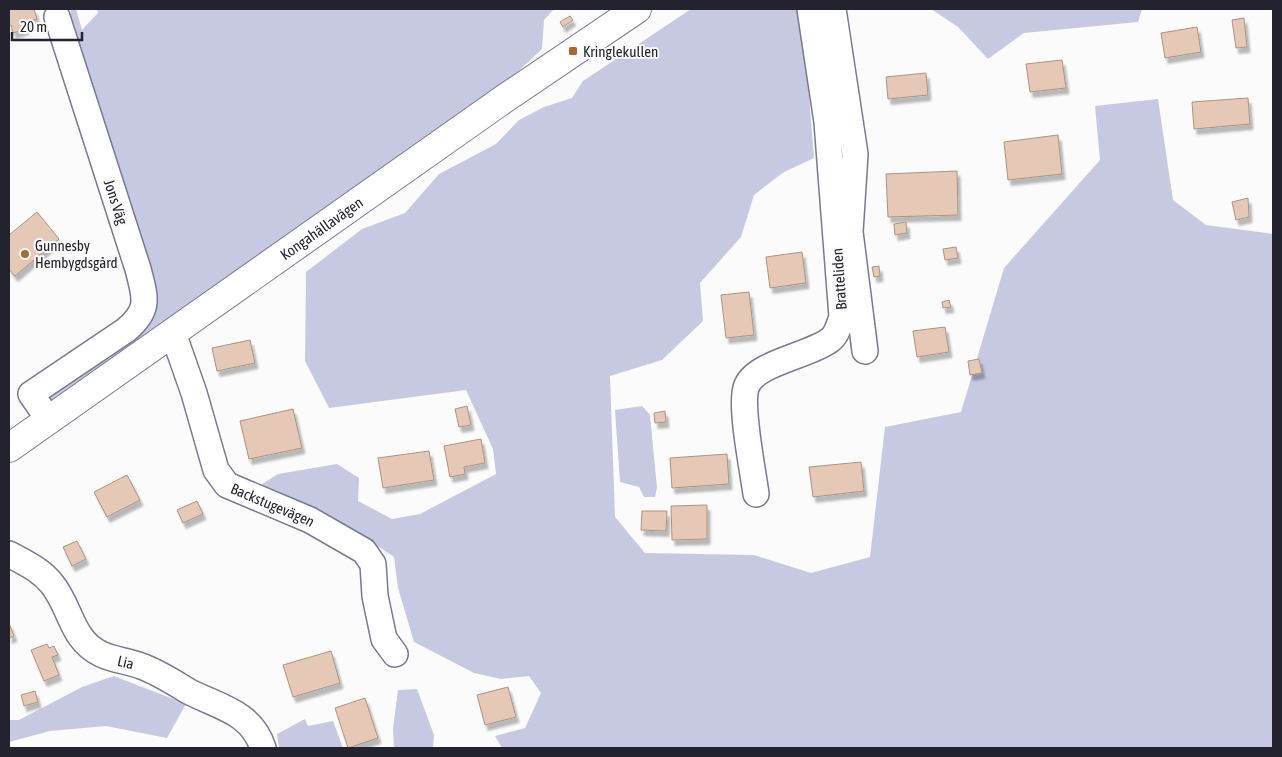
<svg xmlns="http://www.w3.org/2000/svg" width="1282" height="757" font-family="'Asap Condensed',sans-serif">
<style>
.green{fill:#c7c9e2}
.building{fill:#e5c8b5;stroke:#ad927f;filter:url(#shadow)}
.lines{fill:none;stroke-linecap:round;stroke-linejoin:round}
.minor-casing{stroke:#777994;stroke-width:28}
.major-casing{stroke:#777994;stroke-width:30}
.minor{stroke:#fff;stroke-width:25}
.major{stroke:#fff;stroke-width:28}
.poi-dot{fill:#aa6934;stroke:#fbfbfb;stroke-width:2}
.labels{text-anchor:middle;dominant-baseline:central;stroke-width:4;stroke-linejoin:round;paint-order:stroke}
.poi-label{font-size:15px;fill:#22232e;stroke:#fbfbfb;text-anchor:start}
.street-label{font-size:15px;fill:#22232e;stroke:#fbfbfb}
</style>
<defs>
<filter id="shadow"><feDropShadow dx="3" dy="5.5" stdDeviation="1" flood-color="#0004"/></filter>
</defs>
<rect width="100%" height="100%" fill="#fbfbfb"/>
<path class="green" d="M71,9h5l6,21 16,-17 -1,-4h457l-10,11 -2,29 -31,29 -344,242 -1,3 -108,76 -9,3 -4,-10 100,-71 -74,-296z
M691,9h111l12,149 -30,14 -30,23 -13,42 -41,46 3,38 -41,39 -52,16 5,141 30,36 109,2 57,18 59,-16 15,-130 76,-15 43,-144 96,-108 -5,-54 63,-7 15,101 33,25 67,9v514h-771l-7,-12 30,-8 16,-35 -12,-17 -28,3 -27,-6 -60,-31 -16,-54 -4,-31 -45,-30 -38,-19 -57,-19 24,-15 59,-10 22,14 -1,23 34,18 28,-5 76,-40 -3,-25 -27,-59 -137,18 -24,-47 1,-89 56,-43 43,-16 34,-39 57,-30 23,-24 25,-13 28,-9 11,-17z
M931,9h211l-4,13 -114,11 -36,26 -30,-32z
M642,406l8,9 7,73 -2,9h-11l-5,-10 -19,-5 -5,-72z
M114,676l72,28 -19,34 -61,-12 -56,5 -41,11v-22h10l63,-33z
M417,689l17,46 -1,13h-39l-1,-19 5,-39z
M305,719l3,7 25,-5 10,27h-64l-2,-14z"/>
<path class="building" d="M9,9h25l3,10 -13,3 2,7 -13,4 -2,-8 -2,1z
M570,16l3,4 -10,7 -3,-5z
M1244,18l3,29 -11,1 -4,-28z
M1197,27l4,25 -36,6 -4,-25z
M1062,60l4,28 -36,4 -4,-28z
M926,73l2,22 -40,4 -2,-22z
M1248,98l2,26 -56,5 -2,-27z
M1058,135l4,39 -54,6 -4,-38z
M957,171l1,44 -70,2 -2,-43z
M1248,198l1,19 -13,3 -4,-18z
M37,212l22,27 -44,37 -6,-7v-34z
M906,222l1,11 -12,2 -1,-11z
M956,247l2,11 -13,2 -2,-11z
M802,252l4,31 -36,5 -4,-31z
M879,266l1,10 -6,1 -2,-10z
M749,292l5,43 -28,3 -5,-43z
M949,300l2,7 -8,1 -1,-6z
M945,327l4,25 -32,5 -4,-26z
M250,340l5,23 -38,8 -5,-23z
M979,359l3,14 -12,2 -2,-14z
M467,406l4,19 -12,2 -4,-18z
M293,409l9,39 -53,11 -9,-38z
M665,411l1,11 -11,1 -1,-10z
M481,439l4,24 -21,4 1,7 -15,3 -6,-31z
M429,451l5,29 -51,8 -5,-30z
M727,454l2,30 -57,4 -2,-30z
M861,462l3,29 -51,6 -4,-30z
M127,475l13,25 -33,17 -13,-25z
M197,501l6,13 -20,9 -6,-13z
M707,505v34l-35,1 -1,-34z
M642,511h25l-1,20 -25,-1z
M77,541l9,18 -14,7 -9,-19z
M9,623l5,13 -5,2z
M47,644l2,4 5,-2 4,9 -6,2 7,18 -15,6 -13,-31z
M331,651l9,32 -47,14 -10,-32z
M508,687l8,30 -31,8 -8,-30z
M35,691l3,11 -14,4 -3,-11z
M365,698l13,40 -30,10 -13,-40z"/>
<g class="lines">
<defs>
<g id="minor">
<path d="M833,9l22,145 -5,78 15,119"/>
<path id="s1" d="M173,333l21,60 22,77 11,15 83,35 54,31 9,13 2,32 9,43 11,15"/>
<path d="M49,420l-18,-26 95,-64c25,-21 19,-33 12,-61l-81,-252"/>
<path d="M756,494c-3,-23 -16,-86 -10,-106 7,-25 63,-32 84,-48 7,-5 9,-15 12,-23l-15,-195 -17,-113"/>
<path id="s2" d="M9,554c16,9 31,15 43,30 19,23 19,56 49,70 12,6 27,7 40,12 17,6 32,16 47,25 30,16 63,20 75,57"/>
</g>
<g id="major">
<path id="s3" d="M9,448l495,-349 133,-90"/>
</g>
</defs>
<use href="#minor" class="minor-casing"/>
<use href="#major" class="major-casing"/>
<use href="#minor" class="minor"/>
<use href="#major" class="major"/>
</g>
<g class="poi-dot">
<rect x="568" y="46" width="10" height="10" rx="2.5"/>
<circle cx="25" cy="254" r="5"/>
</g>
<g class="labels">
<g class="poi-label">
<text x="583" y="51">Kringlekullen</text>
<text x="35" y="245">Gunnesby<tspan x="35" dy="17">Hembygdsgård</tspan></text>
</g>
<g class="street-label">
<text transform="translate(116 202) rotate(72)">Jons Väg</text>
<text stroke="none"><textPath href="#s3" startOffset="382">Kongahällavägen</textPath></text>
<text transform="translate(839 279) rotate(-94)">Bratteliden</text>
<text stroke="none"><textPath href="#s1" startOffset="212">Backstugevägen</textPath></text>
<text stroke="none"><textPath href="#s2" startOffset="166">Lia</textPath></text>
</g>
</g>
<rect width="1282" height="757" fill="none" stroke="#22232e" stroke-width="20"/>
<path d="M12 32v8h70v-8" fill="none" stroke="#22232e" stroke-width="2.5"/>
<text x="20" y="32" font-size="15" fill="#22232e" stroke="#fbfbfb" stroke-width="4" paint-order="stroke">20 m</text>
</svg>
